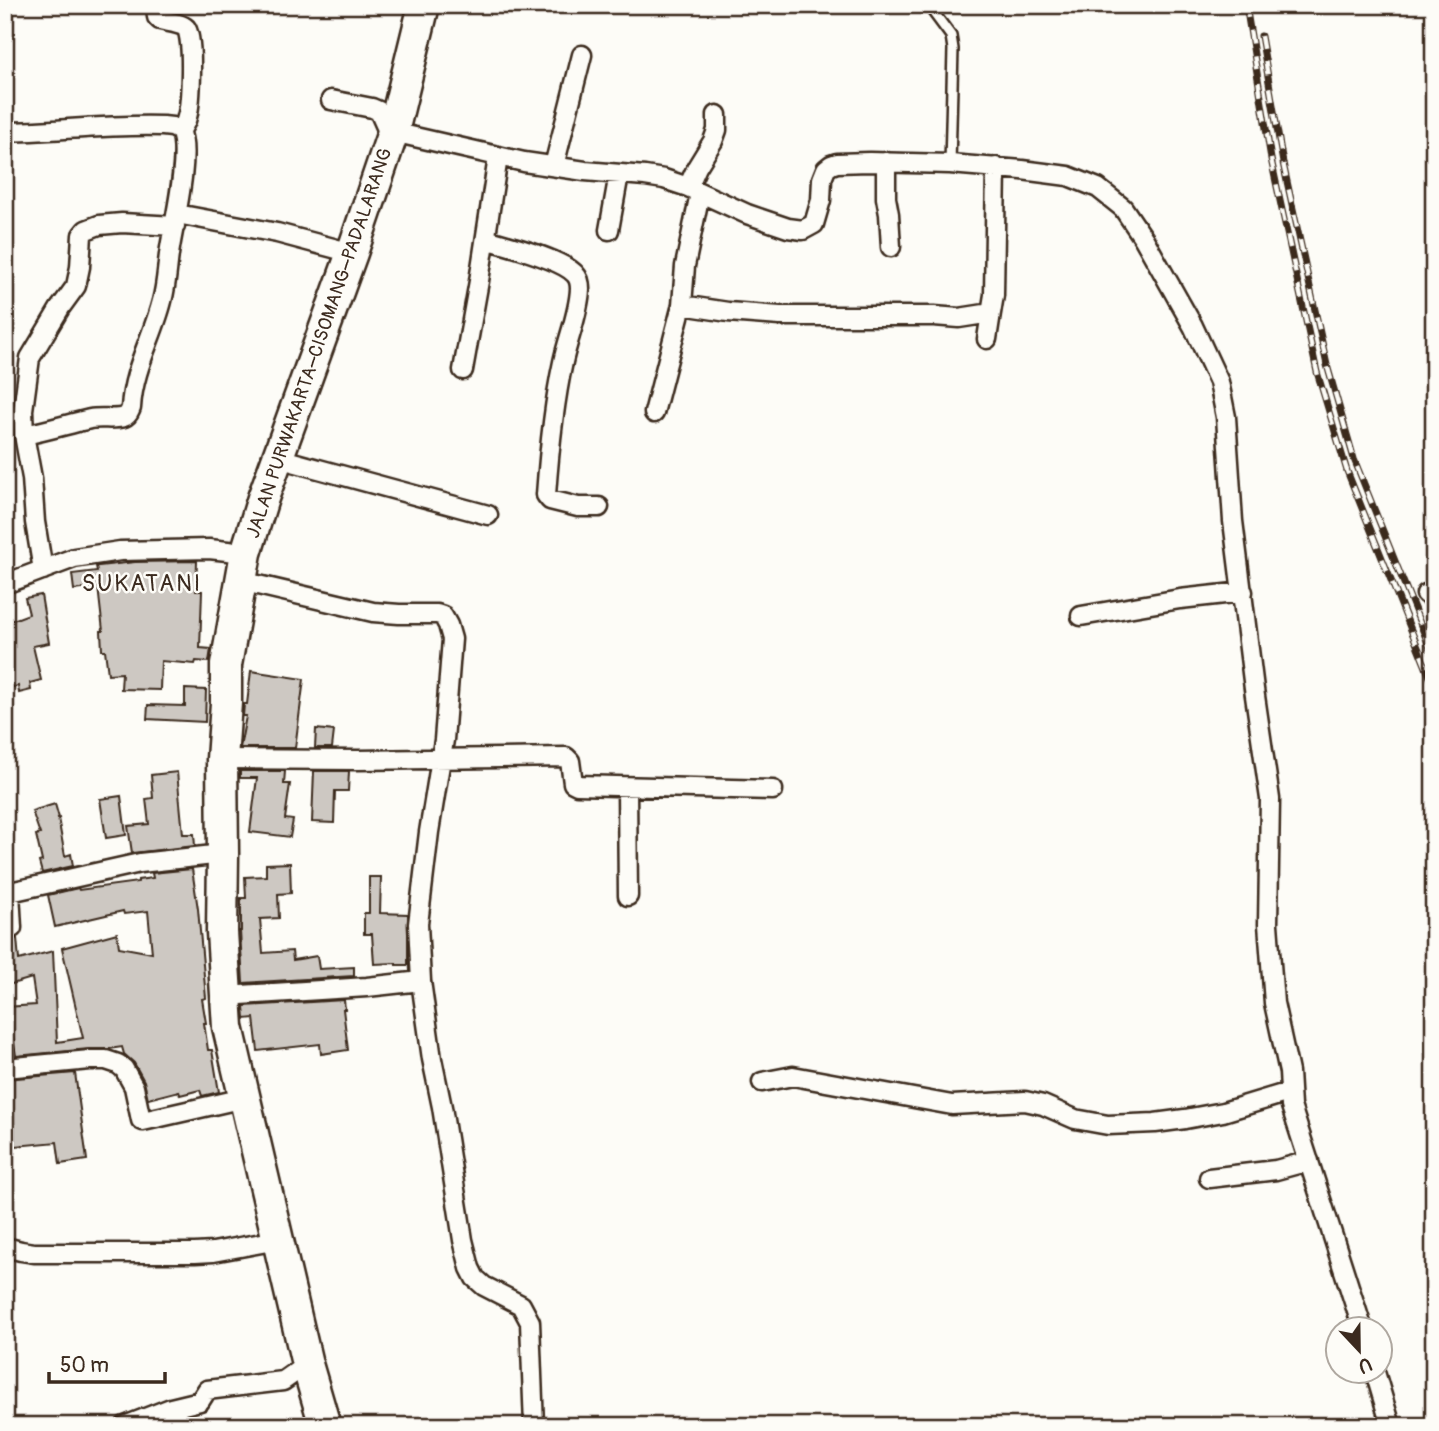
<svg xmlns="http://www.w3.org/2000/svg" width="1439" height="1431" font-family="Pangolin,sans-serif">
<style>
.building{fill:#cdc8c2;stroke:#3b2a1e;stroke-width:2}
.lines{fill:none;stroke-linecap:round;stroke-linejoin:round}
.service-casing{stroke:#3b2a1e;stroke-width:14}
.minor-casing{stroke:#3b2a1e;stroke-width:23}
.trunk-casing{stroke:#3b2a1e;stroke-width:35}
.service{stroke:#fdfcf7;stroke-width:9}
.minor{stroke:#fdfcf7;stroke-width:18}
.trunk{stroke:#fdfcf7;stroke-width:30}
.rail-casing{stroke:#3b2a1e;stroke-width:7}
.rail{stroke:#fdfcf7;stroke-width:4.5;stroke-dasharray:13;stroke-linecap:butt}
.labels{text-anchor:middle;dominant-baseline:central;stroke-width:5;stroke-linejoin:round;paint-order:stroke}
.street-label{font-size:19px;fill:#3b2a1e;stroke:#fdfcf7}
.quarter-label{font-size:23px;letter-spacing:2px;fill:#3b2a1e;stroke:#fdfcf7}
</style>
<rect width="100%" height="100%" fill="#fdfcf7"/>
<filter id="ink" filterUnits="userSpaceOnUse"><feTurbulence type="fractalNoise" baseFrequency=".0143" numOctaves="2"/><feDisplacementMap in="SourceGraphic" scale="14" xChannelSelector="R" yChannelSelector="G"/><feConvolveMatrix kernelMatrix="1 2 1 2 8 2 1 2 1" color-interpolation-filters="sRGB"/></filter>
<g filter="url(#ink)">
<path class="building" d="M197,561l-1,30h6l-2,57 11,1 -2,13 -13,-1 -1,3 -34,-3 -1,29 -39,-1 1,-16 -14,1 -3,-24h-3l-1,-19h2l-5,-44 -24,3 -2,-16 25,-3 -1,-5h3l36,-4z
M41,595l8,48 -16,3 8,34 -11,3 1,7 -12,3 -1,-7 -13,3v-66l24,-9 -4,-16z
M251,671l53,8 -9,69h-55l6,-32h-3l1,-12h3z
M185,689l21,1 -1,32 -58,-3 1,-14 37,1z
M316,729l18,2 -2,17h-17z
M240,771h45l-1,13h6l-5,35 8,1 -3,17 -40,-5 7,-54h-17z
M314,771h35l-1,20h-13l-1,32 -22,-1z
M177,772l6,62h11l1,12 -63,7 -4,-27 21,-2 -3,-25 7,-1 -2,-23z
M121,796l5,39 -20,3 -6,-39z
M55,804l4,14h-1l7,38 6,-2 2,12 -31,7 -3,-11 3,-1 -6,-26 4,-1 -8,-23z
M290,863l1,30 -13,1 1,24 -19,1 3,34 29,-2 1,9 24,-4 2,13 35,-2v9l-111,7 -3,-52h1v-33h5l-1,-21 21,-1v-12z
M192,869l6,40 8,89 -4,1 4,24h-2l4,27h4l7,42 -17,4 -2,-6 -20,5 -1,-4 -31,8 -4,-18 -10,-18 -10,-9 -2,-7 -13,2h-20l-73,7 -5,-32h-6v-17l31,-2 -4,-27 -27,8v-13l3,-1 -3,-31 12,-3 2,22 34,-9 4,91 26,-4 -21,-90 55,-15 2,14 33,6 -4,-42 -24,3 -1,-3 -68,16 -7,-32 30,-7 1,2 59,-8v-2l15,-2 -1,-5z
M369,877h12l-1,36 28,1v51h-12v-2l-22,1 -2,-30h-8v-21h5z
M344,1000l1,9h-2l5,41 -27,4 -1,-10 -62,7 -4,-33 -9,1 -1,-13z
M75,1073l12,87 -27,4 -3,-22 -52,5v-15l7,-1 -5,-42h-2v-10z"/>
<g class="lines">
<defs>
<path id="service" d="M928,5l23,31 2,13 -3,115"/>
<path id="minor" d="M156,5l1,12 3,3c7,2 21,3 26,8 8,9 5,76 1,89 -1,5 -4,10 -7,14
M331,100l41,8 7,3 8,18 6,3 131,30 61,9 60,5 19,3 24,8 59,27 41,14 15,2 11,-6 7,-24 1,-21 4,-10 5,-4 6,-2 32,-1 81,2 72,6 46,6 30,12 25,20 21,31 49,87 26,56 7,35 7,104 21,168 16,110 -2,125 6,79 15,69 2,34 72,224
M5,132c53,-1 105,-8 158,-6l9,1 8,4c11,21 -6,92 -10,117 -3,17 -3,35 -8,53 -9,36 -29,68 -31,107 -2,4 -2,7 -7,9 -8,3 -24,0 -34,2 -22,5 -44,12 -66,16
M886,162v36l3,16 2,33
M554,166l28,-111
M688,187l9,-20 16,-26 4,-11v-15
M177,214l100,19 75,20
M609,230l10,-56
M486,239c20,6 76,20 89,35 4,4 5,9 5,15 -1,24 -12,49 -17,73 -9,41 -14,91 -17,133l4,5 28,7h21
M682,305l46,7 52,4h154l25,2 32,-5 3,-18 2,-128
M987,339l4,-26
M463,370l16,-89 19,-124
M654,413l28,-108 3,-39 15,-73
M278,458l210,57
M43,570l-8,-48 -3,-44 -8,-43 -1,-25 7,-52 30,-50 16,-22 4,-19 2,-32 4,-5 13,-5 23,-2 53,3
M241,581l132,31 26,2h38l6,2 5,9 4,14 -8,101 -15,92 -11,92 3,57 11,78 10,48 21,133 7,28 5,10 9,8 37,19 9,17 4,104
M5,584l69,-26 46,-7 89,-2 37,4
M1426,594l8,-2
M1081,616l99,-17 63,-7
M222,759l136,1 208,-3 4,4 3,22 4,2 196,5
M627,788l1,108
M5,930l7,-2 -2,-36 130,-29 83,-9
M225,996l142,-9 54,-6
M5,1068l85,-8h16l12,4 6,5 10,18 7,33 2,1 101,-23
M762,1082l31,-6 159,29 73,-4 18,4 32,14 33,6 47,-2 30,-4 38,-7 66,-20
M1209,1178l67,-8 33,-9
M5,1247l16,4 13,2h161l18,-1 65,-12
M1375,1372l16,54
M125,1426l46,-18 29,-7 7,-11 76,-9 24,-17"/>
<path id="trunk" d="M325,1426l-18,-62 -79,-337 -6,-95 1,-78 -1,-95 4,-56v-38l20,-112 17,-55 89,-245 41,-121 31,-127"/>
</defs>
<use href="#service" class="service-casing"/>
<use href="#minor" class="minor-casing"/>
<use href="#trunk" class="trunk-casing"/>
<use href="#service" class="service"/>
<use href="#minor" class="minor"/>
<use href="#trunk" class="trunk"/>
<defs>
<path id="rail" d="M1246,5l25,154 46,213 30,99 87,216
M1261,36l22,127 44,202 27,94 80,199"/>
</defs>
<use href="#rail" class="rail-casing"/>
<use href="#rail" class="rail"/>
</g>
</g>
<g class="labels">
<g class="street-label">
<text transform="translate(319 343) rotate(-71)">JALAN PURWAKARTA–CISOMANG–PADALARANG</text>
</g>
<g class="quarter-label">
<text x="142" y="583">SUKATANI</text>
</g>
</g>
<rect width="1439" height="1431" fill="none" stroke="#fdfcf7" stroke-width="28"/>
<rect x="14" y="14" width="1411" height="1403" fill="none" stroke="#3b2a1e" stroke-width="2.5" filter="url(#ink)"/>
<g transform="translate(1359 1350) rotate(158)"><circle r="33" fill="#fdfcf7" stroke="#afa8a0" stroke-width="2"/>
<path d="M0-5L12 26L0 18L-12 26Z" fill="#3b2a1e"/>
<text y="-10" font-size="19" font-weight="bold" text-anchor="middle" fill="#3b2a1e">U</text>
</g>
<path d="M49 1372v10h116v-10" fill="none" stroke="#3b2a1e" stroke-width="3.5"/>
<text x="60" y="1372" font-size="21" fill="#3b2a1e" stroke="#fdfcf7" stroke-width="5" paint-order="stroke">50 m</text>
</svg>
